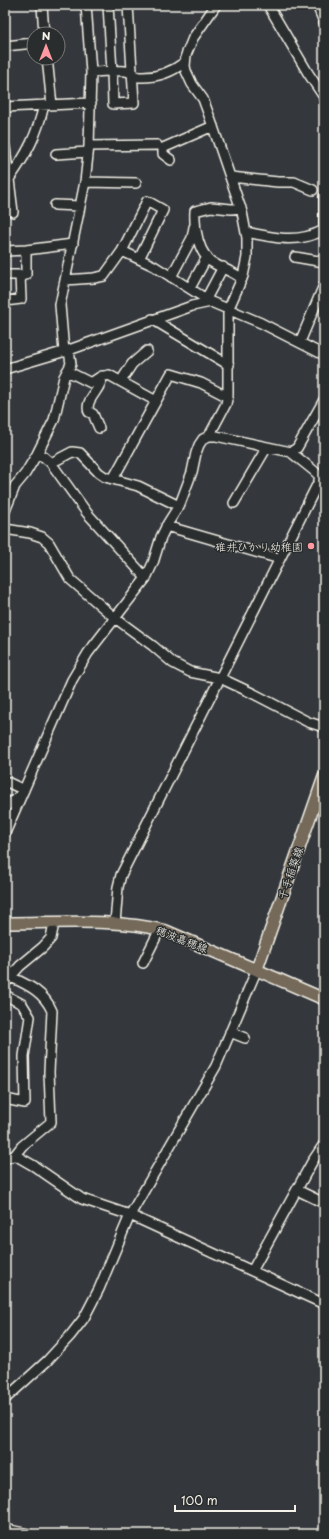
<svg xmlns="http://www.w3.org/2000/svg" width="329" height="1539" font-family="'Playpen Sans','Klee One',sans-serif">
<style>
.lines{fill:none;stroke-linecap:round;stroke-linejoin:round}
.minor-casing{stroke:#f4f1e8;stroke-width:12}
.major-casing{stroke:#f4f1e8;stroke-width:14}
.minor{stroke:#2a2d2e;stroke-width:9}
.major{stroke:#746a5a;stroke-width:11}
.poi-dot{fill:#ff9aa2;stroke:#2a2d2e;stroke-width:1.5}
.labels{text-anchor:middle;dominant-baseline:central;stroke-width:3;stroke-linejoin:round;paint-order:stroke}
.poi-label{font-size:11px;fill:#f4f1e8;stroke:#2a2d2e;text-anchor:end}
.street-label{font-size:11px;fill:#f4f1e8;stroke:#2a2d2e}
</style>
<rect width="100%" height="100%" fill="#34383d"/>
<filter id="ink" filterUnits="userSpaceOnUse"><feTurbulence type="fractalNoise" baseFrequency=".025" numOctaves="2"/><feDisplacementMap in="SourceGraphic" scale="8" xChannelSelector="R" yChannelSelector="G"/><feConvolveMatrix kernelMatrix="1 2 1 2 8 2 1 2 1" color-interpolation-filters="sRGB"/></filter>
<g filter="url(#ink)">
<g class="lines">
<defs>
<path id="minor" d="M42,5l2,29
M108,5l4,66 1,33 21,-1 -6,-98
M268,5l40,68 16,24
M317,5l7,17
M5,46l29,-3
M47,58l5,47
M91,72c11,0 23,-2 34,-1 5,0 8,5 14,6 17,1 33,-5 46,-15
M5,107l86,-4
M89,146l68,-1
M5,147l8,65
M56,154l32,-2
M171,160l-8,-6v-6l50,-22
M231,177l47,5h16l19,8
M9,179c18,-25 28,-44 35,-74
M85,182l51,1
M55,205l25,1
M241,208l-10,1 -20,-2 -16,4c-1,16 3,45 20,53 10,6 19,8 27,15
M324,230v-33
M246,232c29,6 51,12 78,-2
M5,251l21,-1 47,-6
M122,251l32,15 57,36 50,21 63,32
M295,257l29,5
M5,275h21v-25
M171,277l21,-39 2,-11
M65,280l29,-2 10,-2 18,-25 25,-50 16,9 -24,49
M190,288l17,-31
M206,299l17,-32
M5,301l16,-2 -1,-24
M152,319l77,46
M300,342l24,-57
M64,352l-4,-47 25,-123 4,-36 2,-74 -5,-67
M5,369l64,-19 123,-44 19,-4
M67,371l24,12 9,-6 9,-2 47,26 15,-27 30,9 27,14
M121,381l11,-17 15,-13
M99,428l-6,-14 -4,-2c-5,-13 13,-22 13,-36
M209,436l17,-32 2,-10v-84l15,-34 4,-19v-19l-5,-26 -32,-94 -7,-19 -11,-15 -6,-13 -1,-5 1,-11 7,-17 23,-33
M291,452l6,-4 27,-48
M37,454l7,3 7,6 36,50 59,65
M51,463l21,-11 8,1 19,20 6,4 33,9 41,20
M113,479l43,-78
M234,503l33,-56
M5,511l10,-25 10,-12 12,-20 17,-34 10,-43 7,-13 -2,-14
M166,526l114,33
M5,529l25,4 12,4 7,6 21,36 45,39 38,28 20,17 17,9 30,6 34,16 54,28 16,5
M5,781l19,9
M5,807l17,-13
M5,833l67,-153 16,-27 58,-75 7,-15 8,-26 7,-14 12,-19 12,-32 4,-19 3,-8 4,-6 6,-3h7l75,16c5,5 26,20 28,24 1,3 0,6 -2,9l-196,390 -3,12 -3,36
M143,963l17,-34
M11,977c17,8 33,15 41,34l-3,61 2,50 -29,24 -7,9
M5,983l15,-17 23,-19 8,-9 3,-15
M5,995l17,9 8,13 -6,39 1,47 -20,-4
M230,1032l15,6
M5,1159l10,-4 19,11 48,33 48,16 194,89
M297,1190l27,13
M252,1271l60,-109 12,-18
M5,1399l42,-38 23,-25 14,-18 15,-29 31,-74 86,-149 41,-97
M5,1529l24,5"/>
<path id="major" d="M5,923c53,0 111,-5 161,8l158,68
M257,969l67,-192"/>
</defs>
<use href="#minor" class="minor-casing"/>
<use href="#major" class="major-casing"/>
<use href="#minor" class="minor"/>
<use href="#major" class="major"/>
</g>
</g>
<circle class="poi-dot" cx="311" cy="546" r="4"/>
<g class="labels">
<g class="poi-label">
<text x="303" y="546">碓井ひかり幼稚園</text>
</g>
<g class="street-label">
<text transform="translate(290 873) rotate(-71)">千手稲築線</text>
<text transform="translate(182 939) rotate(21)">穂波嘉穂線</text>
</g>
</g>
<rect width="329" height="1539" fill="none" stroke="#2a2d2e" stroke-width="20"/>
<rect x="10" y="10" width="309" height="1519" fill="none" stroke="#f4f1e8" stroke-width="1.5" filter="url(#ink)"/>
<g transform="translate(46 46)"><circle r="19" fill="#2a2d2e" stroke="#7b7b78"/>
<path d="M0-3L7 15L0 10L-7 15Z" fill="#ff9aa2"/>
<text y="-6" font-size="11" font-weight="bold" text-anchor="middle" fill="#f4f1e8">N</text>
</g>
<path d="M175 1505v6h120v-6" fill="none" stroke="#f4f1e8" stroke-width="2"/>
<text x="181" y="1505" font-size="12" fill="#f4f1e8" stroke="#2a2d2e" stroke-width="3" paint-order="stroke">100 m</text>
</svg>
